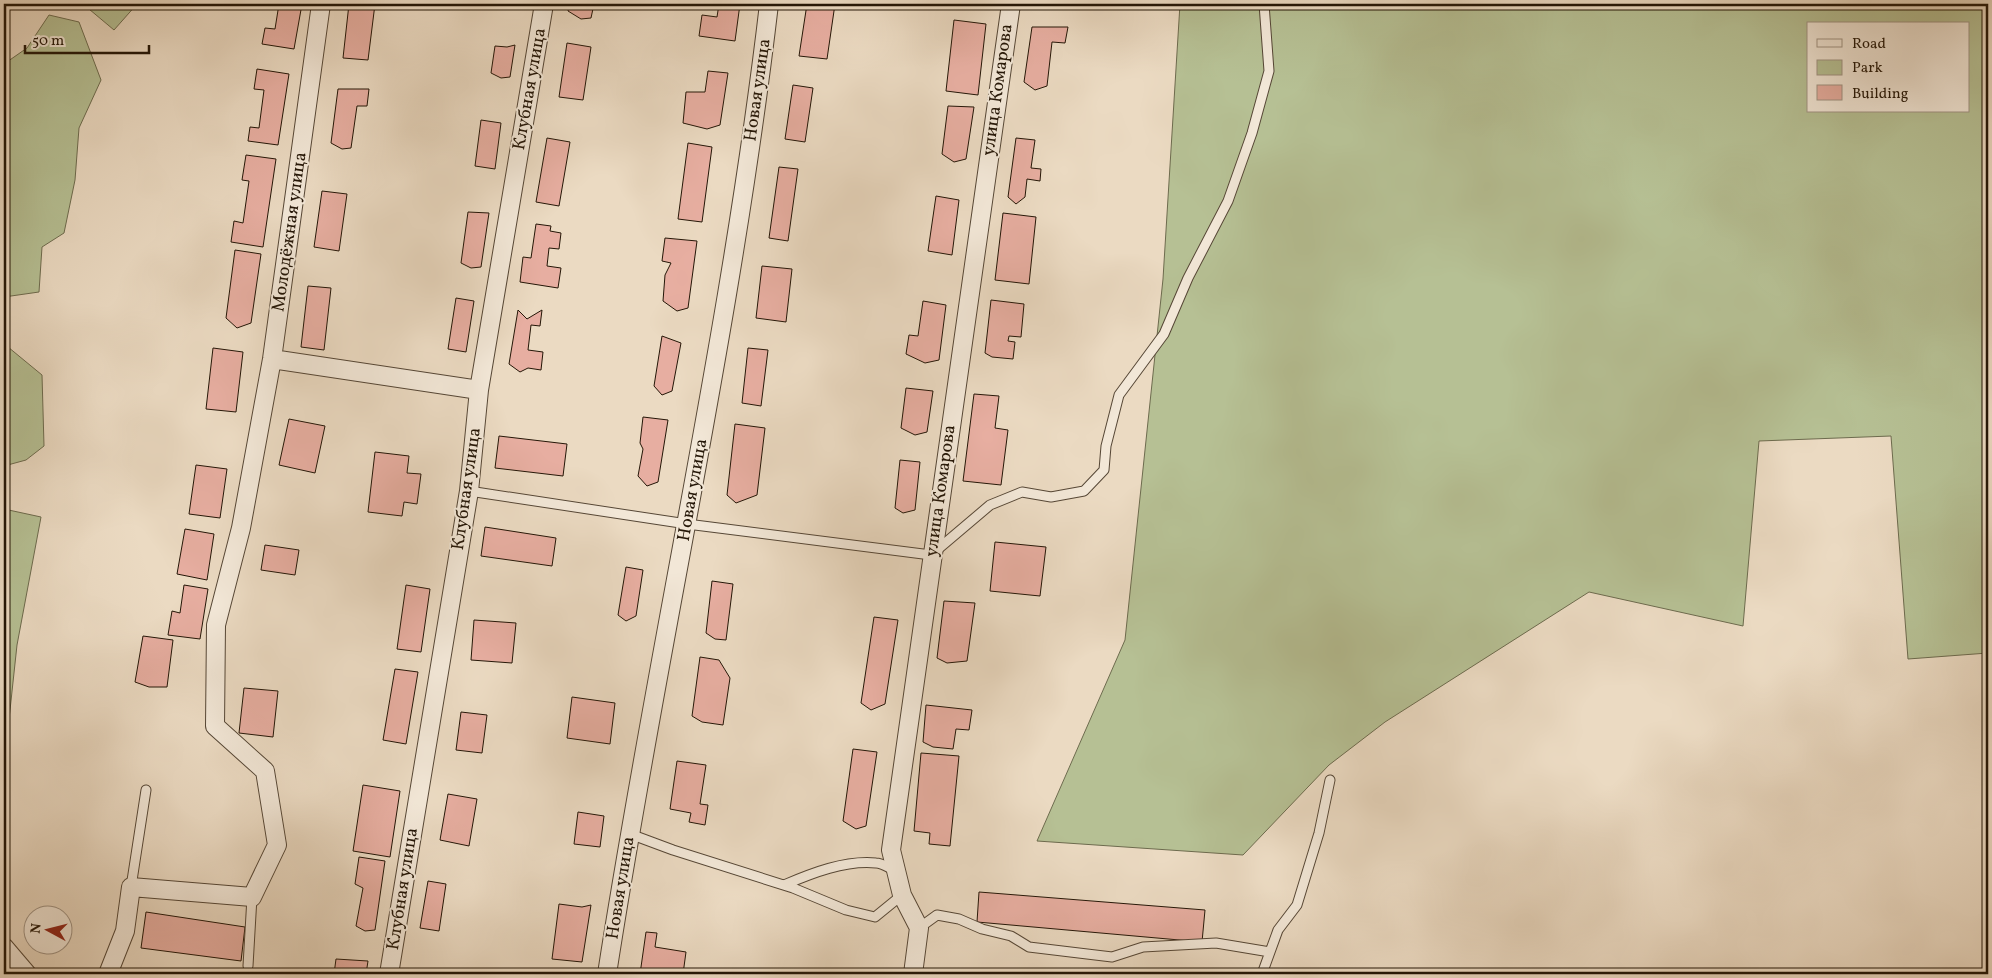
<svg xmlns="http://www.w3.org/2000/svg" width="1992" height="978" font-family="Vollkorn,serif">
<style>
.green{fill:#b6c094;stroke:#6d6b4e;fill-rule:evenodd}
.building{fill:#e7aea1;stroke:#241607}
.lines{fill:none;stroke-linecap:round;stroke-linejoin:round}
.service-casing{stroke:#564736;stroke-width:11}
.minor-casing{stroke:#564736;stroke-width:20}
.service{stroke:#f2e7d7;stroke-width:9}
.minor{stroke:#f2e7d7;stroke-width:18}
.labels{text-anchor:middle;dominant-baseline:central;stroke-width:4;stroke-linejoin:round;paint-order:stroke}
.street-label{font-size:18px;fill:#241607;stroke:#f2e7d7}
</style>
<rect width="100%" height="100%" fill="#ebdac2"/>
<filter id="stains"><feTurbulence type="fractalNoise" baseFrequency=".004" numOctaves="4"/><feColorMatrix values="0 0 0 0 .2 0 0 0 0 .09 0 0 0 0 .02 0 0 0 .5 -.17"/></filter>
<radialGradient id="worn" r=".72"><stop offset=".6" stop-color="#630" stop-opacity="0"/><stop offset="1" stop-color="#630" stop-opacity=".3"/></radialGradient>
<path class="green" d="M83,4h54l-23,26z
M1180,4h808v649l-80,6 -17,-223 -132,5 -16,185 -154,-34 -204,130 -56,43 -86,90 -206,-14 88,-201 38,-361zM1808,24h160v87h-160z
M49,15l30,7 22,58 -22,48 -4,52 -11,53 -22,14 -3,45 -35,5v-233l23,-16z
M4,341l4,6 34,28 2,71 -18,14 -22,6z
M4,509l37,8 -24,128 -10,93 -3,-8z"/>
<path class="building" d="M279,4h23l-8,45 -32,-5 3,-16 10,1z
M349,4h26l-7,56 -25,-2z
M569,4h25l-3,14 -10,1 -13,-8z
M719,4h21l-5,37 -36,-5 3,-21 15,2z
M807,4h28l-8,55 -28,-3z
M954,20l32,4 -8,71 -32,-4z
M1032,27h36l-3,16 -13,-1 -5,44 -12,4 -11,-8z
M567,43l24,4 -8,53 -24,-3z
M515,45l-5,32 -9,1 -10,-5 4,-27 12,1z
M257,69l32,5 -11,71 -30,-4 2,-14 9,1 5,-38 -10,-1z
M708,71l20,2 -8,52 -13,4 -24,-6 3,-31h19z
M793,85l20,3 -8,54 -20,-3z
M338,89h31l-2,17h-10l-6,42 -9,1 -11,-6z
M948,106l26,1 -8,52 -12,3 -12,-8z
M481,120l20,3 -6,46 -20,-3z
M547,138l23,4 -11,64 -23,-4z
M1016,138l19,2 -4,28 10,1 -1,12 -13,-2 -2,18 -9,7 -8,-7z
M688,143l24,4 -10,75 -24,-3z
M246,155l30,4 -13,88 -32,-5 3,-21 9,2 6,-42 -7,-1z
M779,167l19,2 -10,72 -19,-3z
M322,191l25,3 -8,57 -25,-4z
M936,196l23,4 -7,55 -24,-4z
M468,212l21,1 -8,54 -10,1 -10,-5z
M1003,213l33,4 -7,67 -34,-4z
M536,224l15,2 -1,5 11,2 -2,16 -10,-1 -2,18 14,2 -3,20 -38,-6 3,-25 8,1z
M665,238l32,3 -9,67 -11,3 -14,-10 2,-26 6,-12 -9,-2z
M235,250l26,4 -10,69 -14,5 -11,-10z
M762,266l30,3 -6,53 -30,-4z
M308,286l23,2 -7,62 -23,-3z
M456,298l18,3 -8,51 -18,-3z
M991,300l33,4 -3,33 -12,-1 -1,5 7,1 -2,17 -21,-2 -7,-4z
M923,301l23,4 -7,55 -14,3 -19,-9 3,-19 9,1z
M518,310l9,9 15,-9 -2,16 -9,-1 -3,25 15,2 -2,18 -13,-2 -8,4 -11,-8z
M662,336l19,7 -9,48 -10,4 -8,-9z
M213,348l30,4 -7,60 -30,-3z
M748,348l20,2 -7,56 -19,-3z
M906,388l27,3 -6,41 -12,3 -14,-7z
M974,394l25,2 -4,32 13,2 -7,55 -38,-4z
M643,417l25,3 -10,62 -11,4 -9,-10 5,-27 -3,-6z
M289,419l36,7 -10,47 -36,-8z
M735,424l30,4 -8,67 -21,8 -9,-8z
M499,436l68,8 -4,32 -68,-8z
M375,452l34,4 -2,17 14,1 -4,30 -13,-2 -2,14 -34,-4z
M900,460l20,2 -5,48 -12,3 -8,-5z
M196,465l31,4 -7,49 -31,-4z
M485,527l71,11 -4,28 -71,-10z
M185,529l29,5 -7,46 -30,-6z
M995,542l51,5 -6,49 -50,-5z
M265,545l34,5 -4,25 -34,-5z
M626,567l17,3 -7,46 -10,5 -8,-6z
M712,581l21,3 -7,56 -11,-1 -9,-6z
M184,585l24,4 -8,50 -32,-4 4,-24 8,2z
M406,585l24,4 -9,63 -24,-3z
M944,601l31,2 -8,58 -20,2 -10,-5z
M874,617l24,3 -13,84 -14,6 -10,-7z
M474,620l42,3 -4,40 -41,-3z
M143,636l30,4 -6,47h-18l-14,-5z
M700,657l19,3 11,18 -7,47 -21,-3 -10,-6z
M395,669l23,3 -12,72 -23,-4z
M244,688l34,3 -5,46 -34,-4z
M572,697l43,6 -5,41 -43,-6z
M926,705l46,5 -3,20 -13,-1 -3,20 -20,-2 -10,-5z
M461,712l26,3 -5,38 -26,-3z
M853,749l24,3 -11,74 -10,3 -13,-8z
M921,753l38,3 -9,90 -21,-2 1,-11 -16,-2z
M677,761l29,4 -6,39 8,1 -3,20 -16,-3 2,-9 -21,-4z
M363,785l37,6 -10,66 -37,-6z
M448,794l29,5 -8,47 -29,-6z
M578,812l26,4 -4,31 -26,-3z
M359,857l26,4 -10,69 -10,1 -9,-5 7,-38 -8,-4z
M428,881l18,3 -7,47 -19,-3z
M979,892l226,18 -3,32 -225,-20z
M559,904l23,3 9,-2 -9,57 -30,-3z
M146,912l99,15 -4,34 -100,-13z
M646,932l11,1 -2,14 31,5 -3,22h-43z
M336,959l32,2 -2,13h-32z"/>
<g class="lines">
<defs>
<path id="service" d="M469,491l218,33 244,31 59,-50 32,-13 29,5 33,-6 20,-21 2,-24 13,-51 45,-61 24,-56 40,-77 24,-68 17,-62 -5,-67
M630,834l43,16 120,38 53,22 29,7 27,-22
M784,885c28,-12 61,-25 92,-22 6,0 13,5 18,7
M131,887l15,-97
M919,928l18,-13 22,4 23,10 29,7 18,11 83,10 31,-10 73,-4 54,9
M248,966l4,-69
M1262,974l16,-44 19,-25 22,-72 11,-53"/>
<path id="minor" d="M272,359l207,31
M4,947l23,27
M108,974l17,-43 6,-44 121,10 25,-52 -12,-74 -50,-45 1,-101 25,-97 31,-169 49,-355
M389,974l80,-483 10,-101 65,-386
M607,974c50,-324 124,-644 162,-970
M913,974l6,-46 -17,-33 -11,-45 120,-846"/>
</defs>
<use href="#service" class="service-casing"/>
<use href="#minor" class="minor-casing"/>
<use href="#service" class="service"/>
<use href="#minor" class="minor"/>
</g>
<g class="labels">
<g class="street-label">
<text transform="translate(530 89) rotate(-80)">Клубная улица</text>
<text transform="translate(758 90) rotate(-82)">Новая улица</text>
<text transform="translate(998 90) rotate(-82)">улица Комарова</text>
<text transform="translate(290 232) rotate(-82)">Молодёжная улица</text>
<text transform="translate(467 489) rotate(-82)">Клубная улица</text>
<text transform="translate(693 490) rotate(-80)">Новая улица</text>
<text transform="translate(941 491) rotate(-82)">улица Комарова</text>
<text transform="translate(621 888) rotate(-81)">Новая улица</text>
<text transform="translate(403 889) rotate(-81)">Клубная улица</text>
</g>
</g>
<rect width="1992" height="978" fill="none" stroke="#ebdac2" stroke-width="20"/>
<rect x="5" y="5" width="1982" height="968" fill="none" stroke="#241607" stroke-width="2.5"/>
<rect x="10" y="10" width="1972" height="958" fill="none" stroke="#241607"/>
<rect x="1807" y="22" width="162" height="90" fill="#f2e7d7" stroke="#a09384"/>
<rect x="1817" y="39" width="25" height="8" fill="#f2e7d7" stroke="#a09384"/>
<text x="1852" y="48" font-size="15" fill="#241607">Road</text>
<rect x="1817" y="60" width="25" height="15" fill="#b6c094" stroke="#a09384"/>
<text x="1852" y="72" font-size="15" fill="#241607">Park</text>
<rect x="1817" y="85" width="25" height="15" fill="#e7aea1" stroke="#a09384"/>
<text x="1852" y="98" font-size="15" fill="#241607">Building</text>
<g transform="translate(48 930) rotate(277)"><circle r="24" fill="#f2e7d7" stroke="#a09384"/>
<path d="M0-4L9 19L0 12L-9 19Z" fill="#8f2418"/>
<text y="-8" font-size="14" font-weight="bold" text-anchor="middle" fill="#241607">N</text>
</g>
<path d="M25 45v8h124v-8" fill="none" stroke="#241607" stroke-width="2.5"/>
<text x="32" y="45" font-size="15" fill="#241607" stroke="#f2e7d7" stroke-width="4" paint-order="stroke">50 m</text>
<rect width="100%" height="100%" filter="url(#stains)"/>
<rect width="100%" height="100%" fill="url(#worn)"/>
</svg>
